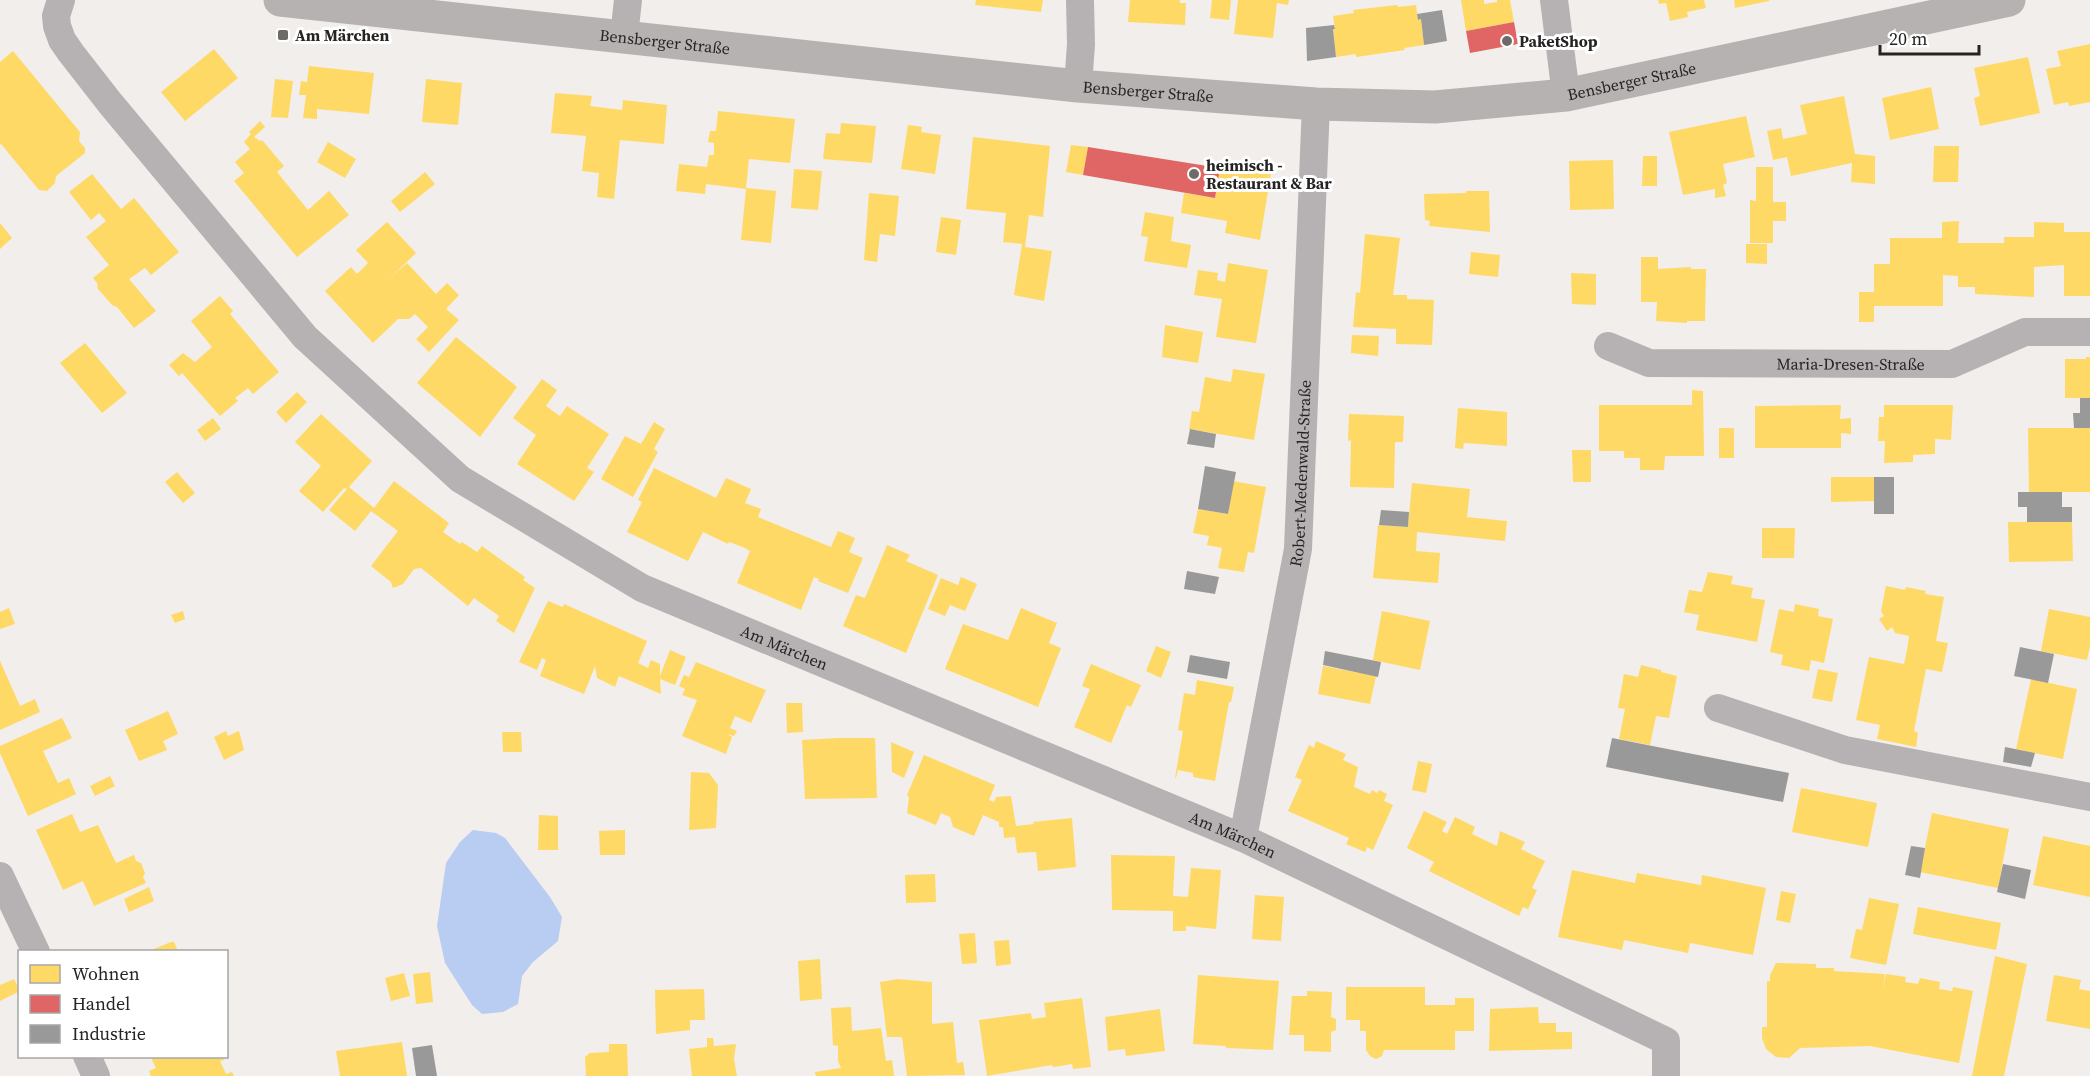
<svg xmlns="http://www.w3.org/2000/svg" width="2090" height="1076" font-family="'Source Serif 4',serif">
<style>
.water{fill:#b9ccf2}
.homes{fill:#ffd966}
.shops{fill:#e06666}
.industry{fill:#999}
.lines{fill:none;stroke-linecap:round;stroke-linejoin:round}
.street{stroke:#b6b2b3;stroke-width:28}
.secondary{stroke:#b5b2b1;stroke-width:33}
.poi-dot{fill:#6d6b68;stroke:#fff;stroke-width:2}
.labels{text-anchor:middle;dominant-baseline:central;stroke-width:6;stroke-linejoin:round;paint-order:stroke}
.poi-label{font-size:16px;font-weight:bold;fill:#262422;stroke:#fff;text-anchor:start}
.street-label{font-size:16px;fill:#262422;stroke:#fff}
</style>
<rect width="100%" height="100%" fill="#f2eeeb"/>
<path class="water" d="M473,830l23,3 9,5 45,59 12,20 -4,24 -25,21 -11,14 -4,28 -15,8 -21,2 -10,-9 -27,-42 -8,-37 9,-63 14,-21z"/>
<path class="homes" d="M976,0h67l-2,12 -66,-7z
M1130,0h50v3h6l-1,22 -57,-3z
M1212,0h19l-2,20 -19,-2z
M1238,0h51l-1,5 -11,-2 -4,35 -39,-4z
M1461,0h23v4l13,-2v-2h13l4,22 -48,9z
M1658,0h46l2,8 -19,4 1,5 -18,4 -4,-18 -7,1z
M1734,0h35v1l-34,7z
M1397,5l1,2 18,-2 2,15 3,-1 3,26 -20,3 1,2 -49,7v-3l-20,3 -3,-28h2l-2,-13 21,-3 -1,-3z
M2090,44v58l-21,4 -1,-4 -14,3 -8,-36 15,-3 -4,-15z
M214,49l24,29 -53,43 -24,-29z
M13,51l67,81 -1,9 6,7v5l-29,23 -1,7 -8,8 -8,-1 -38,-46 -1,1v-83z
M2028,57l12,56 -60,13 -6,-28 6,-2 -6,-28z
M309,66l65,7 -5,41 -52,-5v10l-14,-1 3,-23h-7l2,-14 6,1z
M275,79l18,2 -5,37 -17,-1z
M426,79l36,4 -4,42 -36,-3z
M1931,87l8,42 -49,11 -8,-42z
M555,93l37,3 -2,10 32,4 1,-10 44,5 -3,39 -44,-4 -6,59 -17,-2 2,-24 -17,-2 4,-35 -35,-3z
M1844,96l11,58 20,2v28l-24,-2 1,-19 -61,13 -4,-19 -14,3 -6,-29 14,-3 2,11 24,-5 -7,-29z
M718,111l77,8 -5,44 -41,-4 -3,29 30,3 -5,52 -30,-3 5,-51 -40,-5 -1,10 -29,-3 3,-27 28,3 2,-12h5v-12l-6,-1 2,-11h6z
M1746,116l9,41 -32,7 4,19 -4,2 3,11 -11,2v-9l-32,6 -14,-63z
M260,121l5,6 -11,10 6,4 2,-1 22,26 -7,6 31,38 21,-19 20,24 -52,42 -63,-76 10,-8 -9,-11 15,-13 -6,-7 7,-8 -2,-2z
M841,123l35,3 -4,37 -49,-4 3,-26 14,1z
M908,125l14,2 -1,5 20,3 -6,39 -34,-5z
M973,137l77,9 -7,71 -14,-2 -4,32 27,4 -8,50 -30,-6 8,-51 -19,-2 3,-29 -40,-4z
M328,142l28,17 -11,19 -28,-16z
M1071,145l17,2 -5,28 -17,-3z
M1934,146h25l-1,36h-25z
M1643,156h14v30h-15z
M1613,160l1,49 -44,1 -1,-49z
M1237,167l34,6 -11,67 -35,-7 2,-12 -46,-8 3,-20 31,5 5,-30 16,3z
M1756,167h17v35h13v19h-13v22h-23v-43l6,1z
M794,169l28,2 -4,39 -27,-2z
M425,172l10,12 -35,28 -9,-11z
M92,174l29,35 13,-11 45,54 -28,23 -6,-7 -16,11 27,32 -22,17 -17,-21 -5,-2 -14,-16 -1,-6 -4,-5 16,-13 -23,-28 20,-16 -7,-8 -8,7 -22,-28z
M1466,191h23l1,41 -61,-6 1,-5 -5,-1 -1,-26 42,-1z
M869,193l30,3 -4,40 -15,-2 -3,28 -13,-2z
M1145,212l29,5 -3,24 20,4 -4,23 -43,-7 4,-24 -7,-1z
M941,217l20,3 -5,35 -20,-3z
M1959,221l-1,22h46v-6h30v-15l30,1v9h26v64h-26v-31l-30,2v30l-59,-3v-7h-17v-11l-15,-1v31h-69v16h-15v-30h15v8v-36h16v-26h52v-16z
M387,222l29,31 -27,26 18,-16 29,31 11,-11 12,12 -13,14 13,11 -30,32 -13,-13 12,-12 -13,-13 -6,5h-11l-25,24 -48,-52 26,-24 6,7 11,-11 -12,-13z
M0,223l12,15 -12,11z
M1365,234l35,4 -7,57h14v4l27,1 -2,45 -36,-1v-15l-43,-2 3,-35 4,1z
M1746,244h21v20l-21,-1z
M1471,252l29,3 -2,22 -29,-3z
M1641,257h17v12l33,-2v2h15l-1,52h-18v2l-31,-2 1,-19h-16z
M1228,263l40,7 -12,73 -40,-6 6,-38 -28,-4 4,-25 20,3 -1,7 8,2z
M1571,273l25,1v31l-24,-1z
M220,296l13,15 -3,3 49,58 -26,22 -5,-6 -13,10 3,3 -18,15 -38,-43 -3,3 -10,-11 14,-12 12,9 17,-15 -21,-26z
M1165,325l38,7 -5,31 -36,-6z
M1352,335l27,1 -1,20 -27,-3z
M456,337l61,50 -37,50 -63,-54z
M85,343l42,50 -25,20 -42,-50z
M2086,357h4v41h-25v-39h21z
M1233,369l32,5 -11,66 -65,-11 3,-18 7,1 6,-35 26,5z
M542,379l15,11 -11,16 14,10 7,-10 42,28 -22,34 7,4 -20,29 -57,-37 19,-29 -23,-17z
M1692,390l11,1 1,65h-39l-1,14h-24v-12h-16v-7h-25v-46h93z
M297,392l10,10 -21,21 -10,-11z
M1841,405l-1,14 11,-1v16l-10,-1v15h-86v-42z
M1884,405h69l-2,35 -16,-1v15l-22,1v7l-29,1 1,-22h-7l1,-24h5z
M1458,408l49,4v34l-43,-3 -1,6 -8,-1z
M321,414l51,47 -23,26 12,10 13,11 20,-27 55,42 -6,9 17,12 2,-2 15,10 5,-6 43,31 -2,3 12,8 -21,45 -18,-12 3,-5 -25,-18 -6,8 -47,-38 -7,1 -11,15 -10,4 -2,-6 -20,-16 27,-35 -27,-20 -16,20 -26,-21 18,-21 -3,-1 -21,24 -24,-21 22,-25 -26,-24z
M1349,414l55,2 -1,26h-8l-1,46 -44,-1 1,-47 -3,1z
M213,418l8,11 -16,12 -8,-11z
M654,422l11,7 -11,20 4,3 -25,45 -32,-18 24,-43 16,8z
M1719,428h15v30h-15z
M2028,428h62v64h-61z
M1572,450h19v32h-18z
M654,468l62,30 10,-20 25,11 -6,14 16,6 -3,8 73,30 7,-16 17,7 -6,14 14,6 -15,35 -30,-12 1,-2 -5,-2 -13,33 -64,-27 13,-32 -5,-3 -16,-6 -1,2 -25,-12 -15,29 -61,-29 15,-30 -4,-2z
M177,472l18,21 -12,10 -18,-21z
M1831,477h43v24l-43,1z
M1233,481l33,6 -12,66 -6,-1 -4,20 -26,-4 4,-20 -15,-3 2,-9 -16,-3 5,-24 30,5z
M1412,483l58,6 -3,28 40,4 -2,20 -88,-9 -1,19 24,2 -2,30 -65,-5 5,-53 30,2z
M2008,522h64l1,39 -64,1z
M1762,528h33l-1,30h-32z
M887,545l23,10 -4,6 32,14 -32,78 -63,-27 13,-31 9,3z
M1708,572l25,4 -2,8 22,4 -2,10 14,2 -8,42 -61,-12 3,-15 -15,-3 5,-22 13,2z
M961,577l16,7 -12,27 -15,-6 -5,11 -17,-7 13,-31 17,7z
M1886,586l19,4 1,-3 20,4 -1,3 19,3 -8,44 12,2 -6,29 -16,-3 -12,62 4,2 -2,14 -39,-8 3,-14 -24,-5 13,-63 35,7 3,-14 2,-14 -14,-3 -3,-6 -5,4 -8,-12 5,-3 -3,-5z
M548,601l15,6 1,-3 83,37 -9,22 10,5 3,-8 9,4v12l10,-26 16,7 -11,28 -15,-6 1,15 -42,-18 -4,11 -18,-9 -2,-12 -11,28 -44,-18 6,-16 -4,-2 -5,12 -18,-8z
M1795,604l24,5 -1,7 15,3 -9,44 -13,-3 -2,11 -28,-6 2,-10 -13,-3 9,-43 15,3z
M9,608l6,16 -15,5v-17z
M1021,608l36,15 -8,20 12,5 -23,59 -93,-38 18,-45 45,16z
M2049,609l41,8v29l-3,14 -46,-9z
M183,611l2,8 -10,4 -4,-8z
M1382,611l48,10 -10,49 -47,-10z
M1156,646l15,6 -10,26 -15,-7z
M0,661l20,45 15,-7 5,13 -40,18z
M696,662l70,28 -15,33 -16,-7 -5,12 7,3 -3,5 -7,-2 5,3 -6,17 -44,-18 15,-36 -15,-5 3,-6 -6,-3 5,-11 5,2z
M1091,664l50,21 -10,22 -4,-2 -16,38 -37,-16 16,-38 -8,-3z
M1641,665l20,5v2l16,4 -8,42 -13,-2 -6,29 -31,-6 6,-30 -7,-1 6,-34 14,3z
M1323,666l53,10 -6,28 -52,-10z
M1818,669l20,4 -6,29 -20,-4z
M2031,679l46,10 -14,70 -47,-10z
M1197,680l37,7 -3,15h-2l-14,79 -22,-4v-4l-15,-3 -2,8h-1l8,-47 -5,-1 6,-37 11,2z
M786,703h16l1,29 -16,1z
M168,711l10,23 -15,7 4,9 -28,11 -14,-31z
M62,718l10,20 -29,13 15,32 11,-5 7,16 -48,22 -28,-63v-7z
M226,731l2,5 11,-5 5,19 -20,10 -10,-23z
M502,732h19l1,20h-19z
M838,738h37l2,60 -72,1 -3,-59z
M1316,741l30,13 -3,6 15,7 -4,20 16,7 2,-4 5,3 2,-3 8,4 -3,7 9,4 -20,45 -6,-3 -2,5 -19,-8 3,-6 -61,-27 14,-31 -7,-3 14,-32 5,3z
M891,742l23,10 -10,26 -12,-6z
M924,755l71,30 -6,15 5,2 2,-5 15,-1 5,30 18,-2 -1,-2 39,-4 4,49 -38,4 -2,-19 -19,1 -2,-16 -11,1 -1,-11h-4v-5l-16,-7 -9,21 -21,-9 -3,-10 -9,-4 -5,12 -29,-12 2,-16 -2,-2z
M1418,761l14,3 -6,29 -14,-3z
M691,772l18,1 9,12 -2,43 -27,2z
M110,776l5,10 -20,10 -5,-10z
M1801,788l76,15 -9,44 -76,-15z
M1424,811l23,11 -5,9 5,3 8,-17 20,10 -3,7 25,12 3,-15 25,11 -4,7 24,12 -13,27 5,2 -9,19 -5,-2 -4,9 -90,-45 5,-9 -27,-14z
M1932,813l77,16 -11,59 -78,-16z
M72,814l8,18 18,-7 18,38 18,-8 2,6 5,2 4,10 -2,4 3,6 -52,23 -11,-25 -20,9 -27,-60z
M539,815l19,1v34h-20z
M625,830v25h-25l-1,-24z
M2043,836l47,10v51l-57,-12z
M1111,855l64,1 -2,40 15,1 3,-29 30,2 -5,59 -30,-3v5h-13v-20l-61,-1z
M1572,870l63,13 2,-10 64,12 1,-10 64,13 -13,67 -63,-12 -2,10 -64,-13 -2,10 -64,-13z
M935,874l1,28 -30,1 -1,-28z
M149,887l5,14 -25,11 -5,-13z
M1781,891l15,3 -6,29 -14,-3z
M1255,895l29,2 -3,44 -29,-2z
M1869,898l30,6 -13,61 -36,-7 6,-29 6,1z
M1918,907l83,16 -5,27 -83,-16z
M975,933l2,30 -15,1 -3,-30z
M1009,940l2,24 -15,2 -2,-25z
M171,942h3l4,9h-29z
M1995,956l32,8 -23,112h-32z
M820,959l2,40 -22,2 -2,-40z
M1776,963l40,1v4h18v3l51,3 -2,14 3,-14 20,3 -1,5 13,2 2,-6 20,4 -1,7 13,2 1,-4 20,4 -14,72 -89,-17 -70,2 -11,10 -13,-1 -10,-8 -4,-11v-11h5v-46h3v-6z
M430,972l3,30 -17,2 -3,-30z
M404,973l6,23 -19,5 -6,-23z
M1198,975l81,6 -6,69 -47,-2v-2l-33,-2z
M2054,975l27,5 -2,9 11,2v38l-44,-8z
M14,979l6,12 -20,10v-16z
M898,979l34,3v42l21,-2 4,41 6,-1 2,13 -58,1 -5,-39h-15l-7,-55z
M1346,987h79v18h30v-7h19v33h-19v19h-71l-2,6 -6,3 -6,-3 -4,-6v-19h-6v-11h-14z
M704,989l1,31h-15v10l-34,4 -1,-44z
M1307,991l25,1 -1,25 5,2v11l-5,2v20l-27,-1v-16h-15l3,-39h15z
M1082,998l9,69 -18,2 -1,-5 -19,3 -1,-2 -65,11 -8,-56 52,-7 1,6 14,-2 -2,-14z
M851,1007l1,24 29,-3 5,33 6,-1 2,16h-78l-1,-4 26,-4 -3,-7v-15l-5,-1 -2,-37z
M1538,1007l1,16h17v9h16v17l-83,2 1,-42z
M1160,1009l5,42 -39,5 -1,-7 -17,2 -3,-34z
M707,1038h6l1,8 22,-2 -2,15 3,17h-45l-3,-27 18,-2z
M402,1042l5,34h-67l-4,-25z
M609,1044h18l1,32h-42l-1,-19 5,-4 19,-1z
M150,1056h73l1,4 -4,1 6,13 6,-2 2,4h-83l-2,-5 7,-3z"/>
<path class="shops" d="M1514,22l4,22 -48,9 -4,-22z
M1088,147l132,21 -5,30 -132,-23z"/>
<path class="industry" d="M1442,10l5,31 -23,4 -3,-26 -3,1 -1,-6z
M1334,25l1,4h-2l3,28 -29,4 -1,-33z
M2080,398h10v30h-16l-1,-15h7z
M1190,429l26,5 -2,14 -27,-4z
M1205,466l31,6 -8,42 -30,-5z
M1874,477h20v37h-20z
M2018,492h44v15h10v15h-45v-15h-9z
M1381,510l28,2 -1,15 -29,-2z
M1187,571l32,6 -4,17 -31,-5z
M2020,647l34,7 -6,29 -34,-7z
M1325,651l56,11 -3,15 -55,-12z
M1190,655l40,7 -3,17 -40,-7z
M1612,738l177,35 -6,29 -177,-35z
M2005,747l30,6 -4,14 -28,-5z
M1911,846l14,2 -5,30 -15,-3z
M2003,864l28,6 -6,29 -28,-7z
M432,1045l5,31h-21l-4,-28z"/>
<g class="lines">
<g class="street">
<path id="s1" d="M61,0l-5,16 1,10 5,14 9,13 39,50 195,234 155,142 182,109 601,250 423,203v35"/>
<path d="M1554,0l12,95"/>
<path d="M624,36l4,-36"/>
<path d="M1078,86l3,-42 -1,-44"/>
<path id="s2" d="M1608,346l41,17 303,1 73,-32h65"/>
<path d="M1718,708l127,42 245,47"/>
<path id="s3" d="M1243,838l55,-289 18,-445"/>
<path d="M0,876l36,76"/>
<path d="M87,1056l9,20"/>
</g>
<path class="secondary" id="s4" d="M280,0l798,86 238,18 119,3 131,-12 443,-95"/>
</g>
<g class="poi-dot">
<rect x="277" y="29" width="12" height="12" rx="3"/>
<circle cx="1507" cy="41" r="6"/>
<circle cx="1194" cy="174" r="6"/>
</g>
<g class="labels">
<g class="poi-label">
<text x="295" y="35">Am Märchen</text>
<text x="1519" y="41">PaketShop</text>
<text x="1206" y="165">heimisch -<tspan x="1206" dy="18">Restaurant &amp; Bar</tspan></text>
</g>
<g class="street-label">
<text stroke="none"><textPath href="#s4" startOffset="387">Bensberger Straße</textPath></text>
<text stroke="none"><textPath href="#s4" startOffset="1359">Bensberger Straße</textPath></text>
<text stroke="none"><textPath href="#s4" startOffset="873">Bensberger Straße</textPath></text>
<text stroke="none"><textPath href="#s2" startOffset="246">Maria-Dresen-Straße</textPath></text>
<text stroke="none"><textPath href="#s3" startOffset="370">Robert-Medenwald-Straße</textPath></text>
<text stroke="none"><textPath href="#s1" startOffset="1002">Am Märchen</textPath></text>
<text stroke="none"><textPath href="#s1" startOffset="1488">Am Märchen</textPath></text>
</g>
</g>
<rect x="18" y="950" width="210" height="108" fill="#ffffff" stroke="#a8a7a7" stroke-width="1.5"/>
<rect x="30" y="965" width="30" height="18" fill="#ffd966" stroke="#a8a7a7" stroke-width="1.5"/>
<text x="72" y="980" font-size="18" fill="#262422">Wohnen</text>
<rect x="30" y="995" width="30" height="18" fill="#e06666" stroke="#a8a7a7" stroke-width="1.5"/>
<text x="72" y="1010" font-size="18" fill="#262422">Handel</text>
<rect x="30" y="1025" width="30" height="18" fill="#999999" stroke="#a8a7a7" stroke-width="1.5"/>
<text x="72" y="1040" font-size="18" fill="#262422">Industrie</text>
<path d="M1880 45v9h99v-9" fill="none" stroke="#262422" stroke-width="3"/>
<text x="1889" y="45" font-size="18" fill="#262422" stroke="#ffffff" stroke-width="4.5" paint-order="stroke">20 m</text>
</svg>
